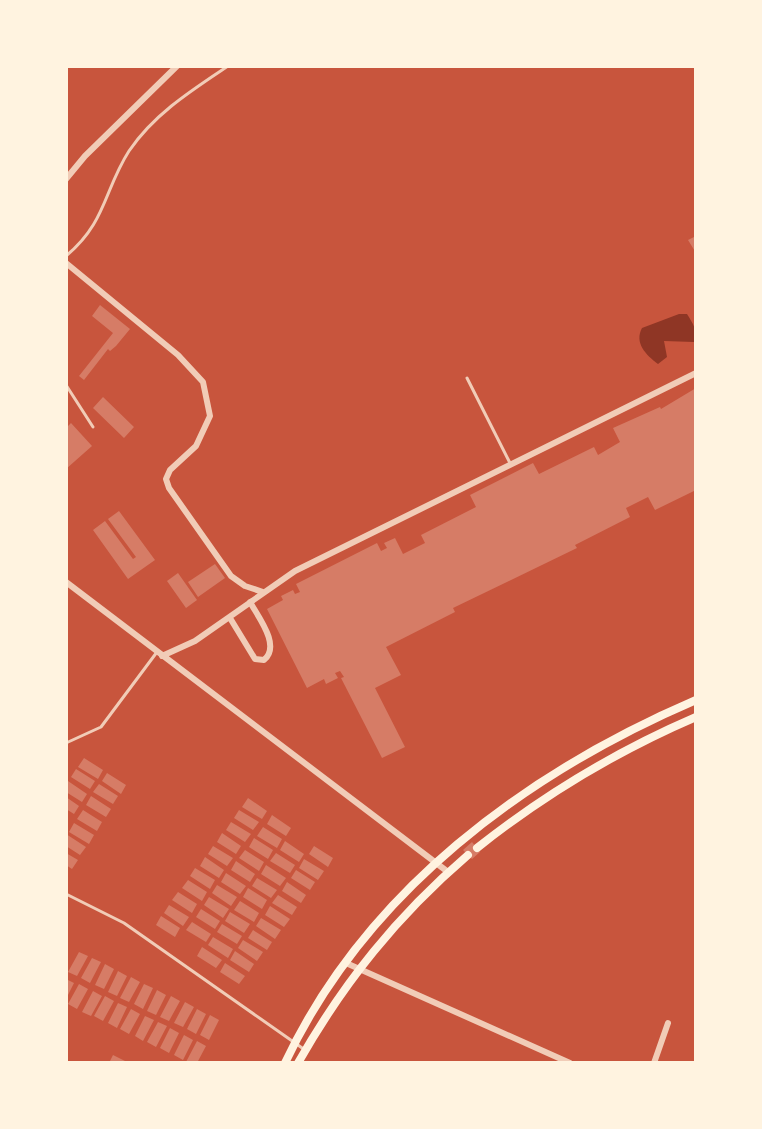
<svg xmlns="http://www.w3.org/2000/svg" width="762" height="1129" font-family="Quicksand,sans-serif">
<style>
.water{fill:#8f3625}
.building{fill:#d67c66}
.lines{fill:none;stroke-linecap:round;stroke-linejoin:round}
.service{stroke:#f1ccb7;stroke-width:3}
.minor{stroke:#f1ccb7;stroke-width:6}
.secondary{stroke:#fff3e0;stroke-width:8}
</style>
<rect width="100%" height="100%" fill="#c8553d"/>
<path class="water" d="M679,314h8c6,10 11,16 7,28l-30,-1 3,16 -9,7c-12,-9 -24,-21 -16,-36z"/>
<path class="building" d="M696,236v17l-8,-13z
M100,305l30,24 -14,17 -6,5 -2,-2 -24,31 -5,-4 34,-43 -21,-17z
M696,388v102l-41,20 -7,-13 -22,11 4,9 -55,28 2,3 -124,60 2,4 -69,35 15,28 -26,13 30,59 -23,11 -41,-80 3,-1 -4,-6 -5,2 3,5 -12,6 -2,-5 -17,9 -40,-79 16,-9 -2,-4 12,-6 2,4 5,-2 -4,-8 81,-41 4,8 6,-3 -3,-5 11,-5 8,16 22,-11 -4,-8 55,-28 -6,-12 63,-32 6,11 55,-27 4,8 22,-13 -7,-14 47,-21 1,2z
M103,397l31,30 -10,11 -31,-30z
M71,423l21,23 -26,23v-41z
M119,511l36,49 -27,19 -35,-49 12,-9 28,38 3,-2 -28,-38z
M215,564l10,14 -27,19 -10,-15z
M178,573l19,27 -11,8 -19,-27z
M84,758l19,12 -5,9 -20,-12z
M76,769l19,12 -5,8 -19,-12z
M107,773l19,12 -5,9 -19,-13z
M68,781l19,13 -5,8 -16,-10z
M99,784l19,12 -5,8 -20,-12z
M91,796l20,13 -5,8 -20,-12z
M66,797l13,9 -5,8 -8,-5z
M248,798l19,13 -5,8 -20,-12z
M83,810l19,12 -5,9 -20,-12z
M239,810l20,12 -6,8 -19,-12z
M272,815l19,13 -5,8 -19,-12z
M231,822l20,12 -6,8 -19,-12z
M74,823l20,12 -5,9 -20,-12z
M263,827l19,12 -5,9 -20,-12z
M222,833l19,13 -5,8 -19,-12z
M66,834l20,13 -6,8 -14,-9z
M254,838l19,12 -5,9 -19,-12z
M285,841l19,13 -5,8 -19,-12z
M472,842l8,10 -8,7 -9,-9z
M213,846l20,12 -6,8 -19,-12z
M314,846l19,12 -5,9 -19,-13z
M245,850l19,12 -5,9 -20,-13z
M66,853l12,7 -6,9 -6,-4z
M276,853l19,12 -5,8 -20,-12z
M205,857l19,13 -5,8 -19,-12z
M304,859l20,12 -6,9 -19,-12z
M236,861l19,13 -5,8 -19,-12z
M266,865l20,13 -6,8 -19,-12z
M195,868l20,12 -5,9 -20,-13z
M296,870l19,12 -5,8 -19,-12z
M226,873l20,13 -6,8 -19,-12z
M257,878l20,12 -6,8 -19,-12z
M188,880l19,12 -5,9 -20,-13z
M287,882l19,13 -5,8 -19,-12z
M217,885l20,12 -6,9 -19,-13z
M248,888l19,12 -5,9 -19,-12z
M178,892l19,12 -5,9 -20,-13z
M278,895l19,12 -5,8 -20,-12z
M209,897l20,12 -6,9 -19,-13z
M240,901l19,12 -5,9 -20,-12z
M169,905l20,12 -6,9 -19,-13z
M270,906l20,13 -6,8 -19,-12z
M201,909l19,12 -5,8 -19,-12z
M230,912l20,12 -6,9 -19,-12z
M161,916l19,12 -5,9 -19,-12z
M261,918l20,12 -6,9 -19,-13z
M192,922l19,12 -5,8 -20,-12z
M222,924l20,12 -5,8 -20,-12z
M253,930l19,12 -5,8 -19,-12z
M213,937l20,12 -5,9 -20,-13z
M243,940l20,12 -6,9 -19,-13z
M202,947l20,13 -6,8 -19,-12z
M235,951l19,13 -5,8 -19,-12z
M79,952l9,4 -11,20 -9,-4z
M92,958l9,4 -11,21 -9,-5z
M225,963l20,13 -6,8 -19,-12z
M105,964l9,5 -10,20 -9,-4z
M118,971l9,5 -10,20 -9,-4z
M131,977l9,5 -11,20 -9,-4z
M66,979l8,4 -8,16z
M79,984l9,5 -11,20 -9,-5z
M144,984l9,4 -10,21 -9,-5z
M157,990l9,5 -10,20 -9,-4z
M93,991l9,5 -11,20 -9,-4z
M105,996l9,5 -11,20 -9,-5z
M171,996l9,5 -11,20 -9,-4z
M185,1002l9,5 -11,20 -9,-4z
M118,1003l9,4 -10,21 -9,-5z
M131,1009l9,5 -11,20 -9,-5z
M197,1009l9,5 -10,20 -9,-5z
M210,1015l9,5 -10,20 -9,-5z
M145,1016l9,4 -11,21 -8,-5z
M158,1022l9,4 -11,21 -9,-5z
M170,1028l9,5 -10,20 -9,-5z
M184,1035l9,5 -10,20 -9,-5z
M197,1041l9,5 -9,17h-8l-3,-1z
M113,1055l16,8h-20z"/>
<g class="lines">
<path class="service" d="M66,256c40,-33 38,-66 63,-105 25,-37 63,-61 99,-85
M467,378l44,87
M66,385l27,42
M66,743l35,-16 56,-75
M66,894l58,29 181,127"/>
<path class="minor" d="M66,179l19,-23 92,-90
M66,263l112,92 25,27 7,34 -14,30 -26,24 -4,9 3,9 62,88 14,10 18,6
M66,582l382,290
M230,618l25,41 9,1c17,-14 -5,-42 -14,-58
M162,656l33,-15 100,-70 401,-198
M346,963l224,100
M654,1063l14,-40"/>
<path class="secondary" d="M477,848c68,-54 140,-97 219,-131
M285,1063c81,-172 241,-290 411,-363
M298,1063c46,-81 99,-147 170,-208"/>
</g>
<rect width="762" height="1129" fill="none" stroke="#fff3e0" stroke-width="136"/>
</svg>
